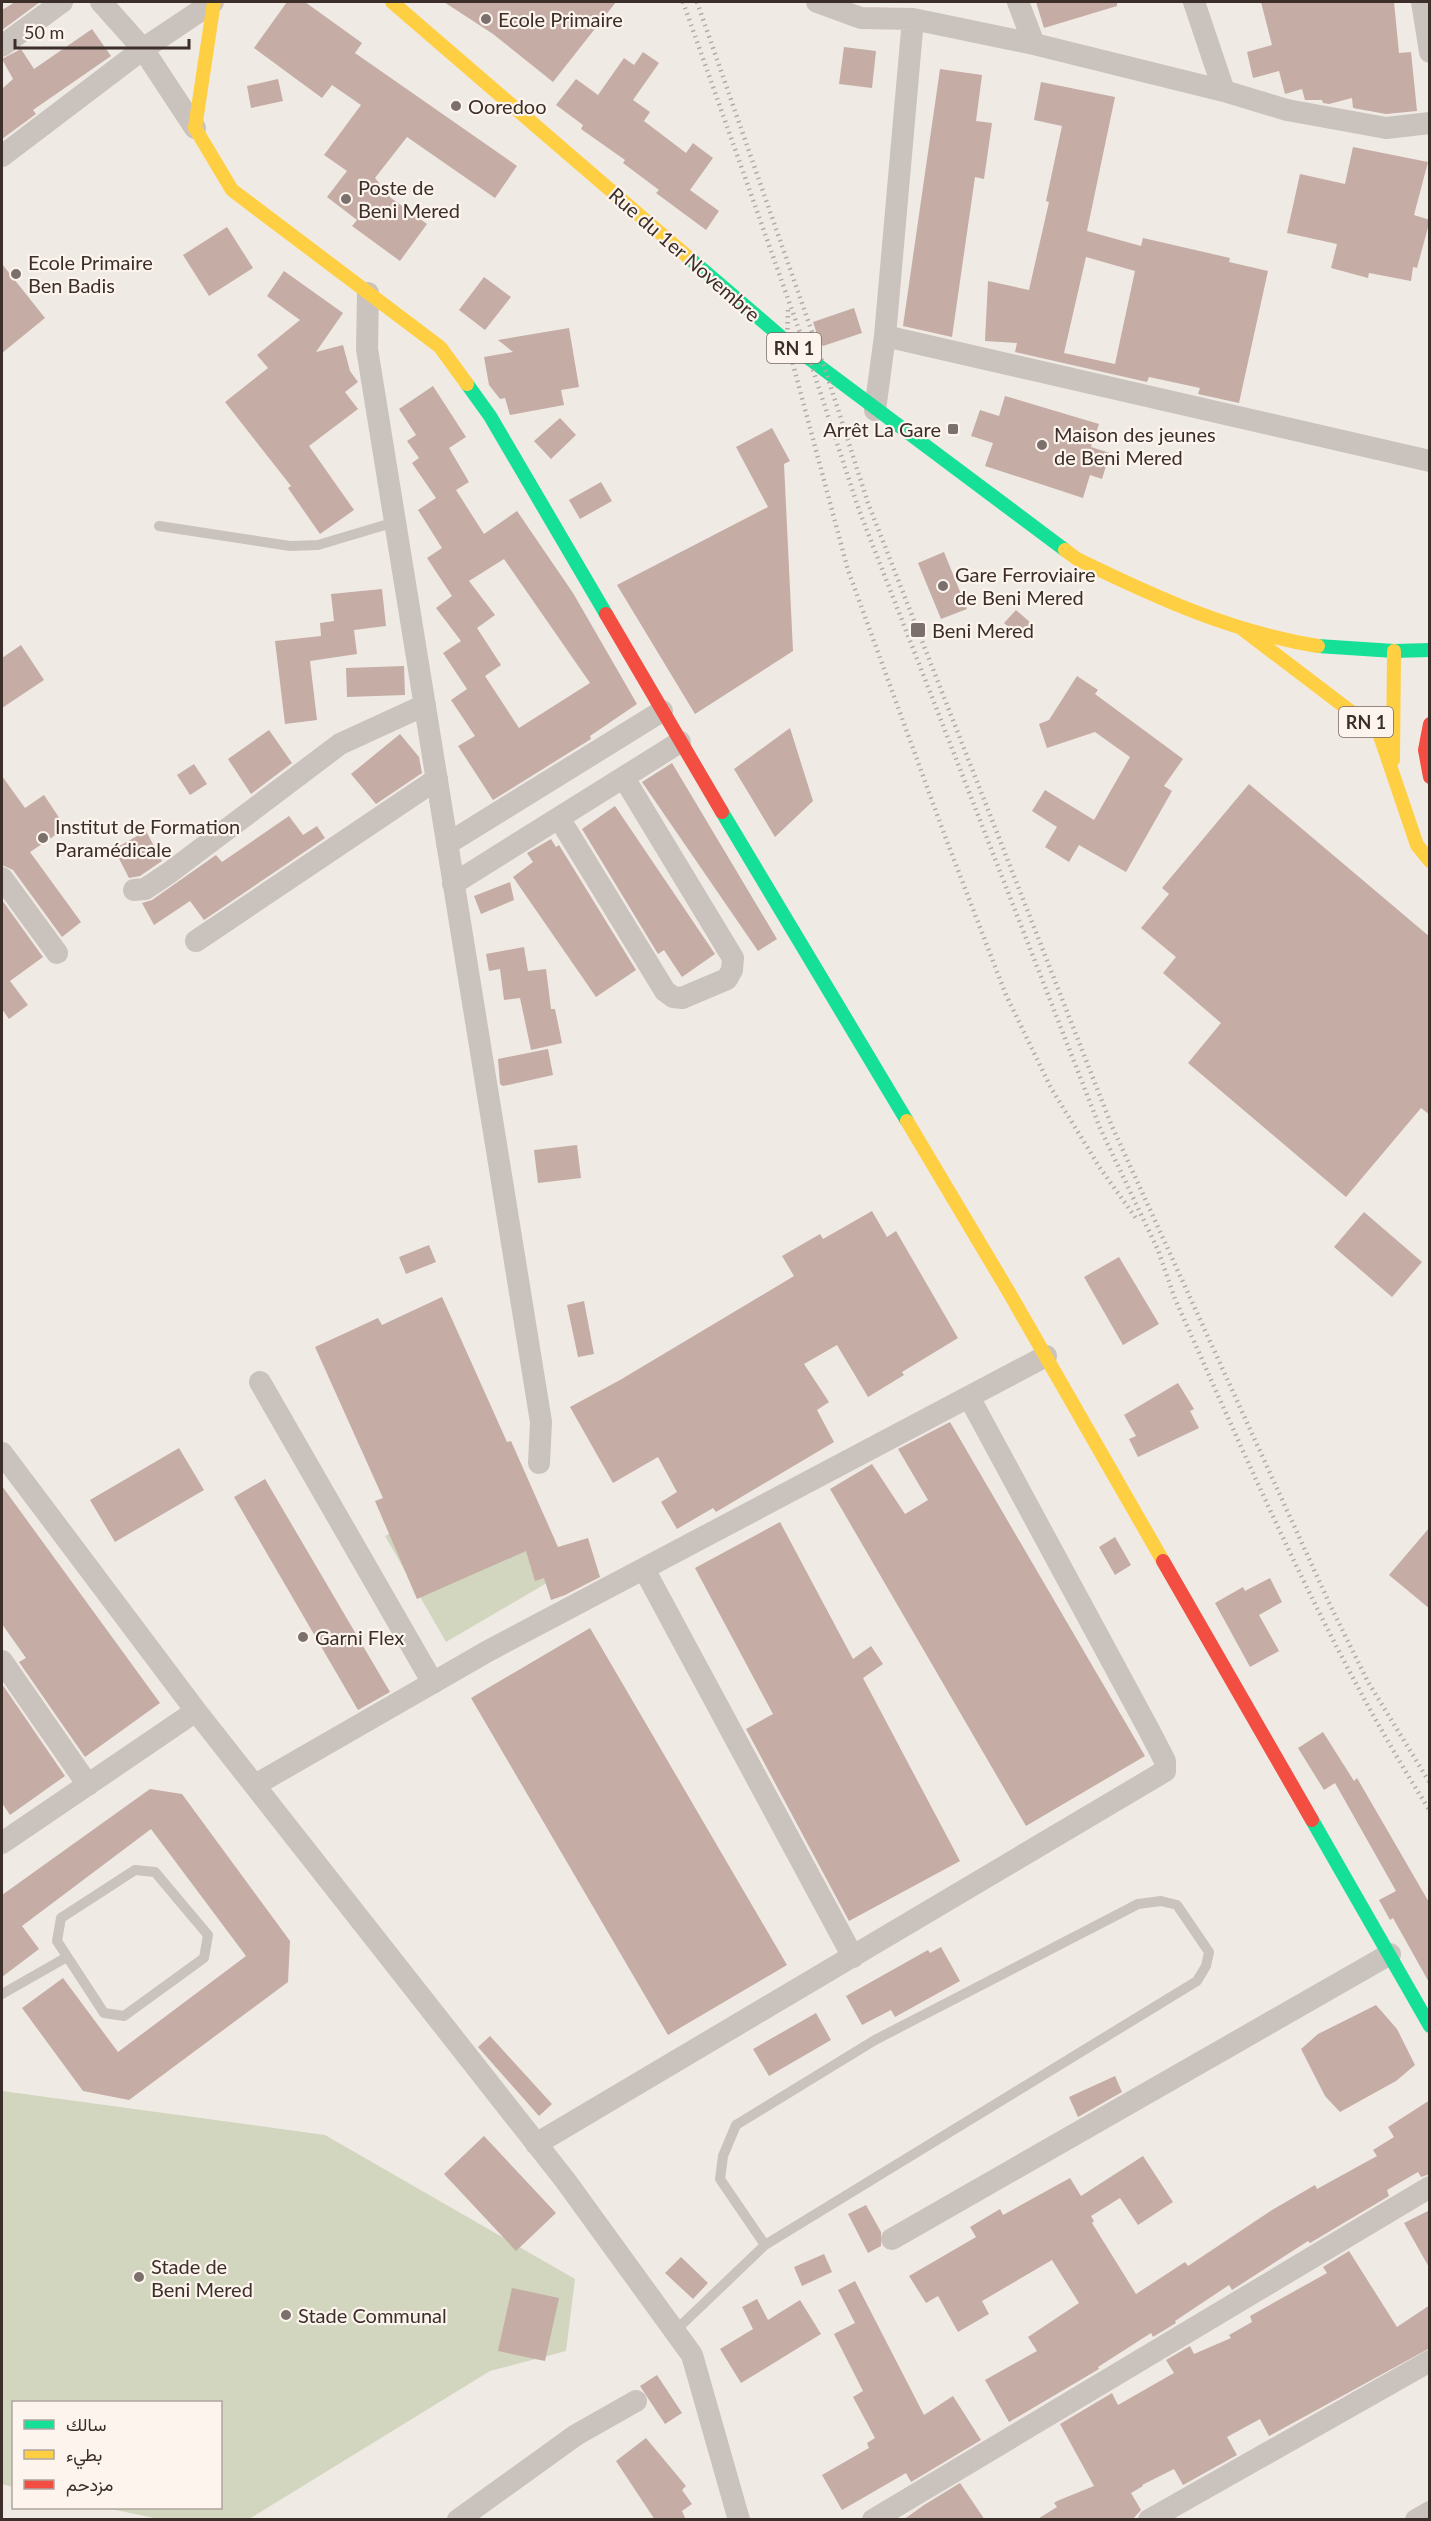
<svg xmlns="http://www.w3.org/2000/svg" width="1431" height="2521" font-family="Lato,Vazirmatn,sans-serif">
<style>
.green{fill:#d2d6be}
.building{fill:#c5aca5;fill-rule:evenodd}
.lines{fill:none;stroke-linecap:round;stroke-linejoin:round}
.lane{stroke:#cac2bd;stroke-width:10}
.street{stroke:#cac2bd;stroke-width:22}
.fast{stroke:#16e098;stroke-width:14}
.slow{stroke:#ffcf43;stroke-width:14}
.jam{stroke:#f24e42;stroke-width:14}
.rail{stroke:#b2aba7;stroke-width:4.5;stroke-dasharray:1.5 4.5;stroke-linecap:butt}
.poi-dot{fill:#7b706b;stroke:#fcf4ed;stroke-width:2}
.labels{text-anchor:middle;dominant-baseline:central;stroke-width:4.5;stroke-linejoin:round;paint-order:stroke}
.shield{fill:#fcf4ed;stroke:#766a64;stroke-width:1.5}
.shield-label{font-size:18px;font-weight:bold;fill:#3c2f2a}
.poi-label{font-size:20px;fill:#3c2f2a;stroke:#fcf4ed;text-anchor:start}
.street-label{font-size:20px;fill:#3c2f2a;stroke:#fcf4ed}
</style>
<rect width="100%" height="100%" fill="#f0eae5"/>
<path class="green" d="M500,1468l62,106 -116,68 -61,-106z
M2,2091l323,44 250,144 -9,72 -76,20 -241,148h-90l-53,-11h114v-106h-206l-1,85 -11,-3z"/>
<path class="building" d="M15,2h25l-38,28v-20z
M287,2h18l57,41 -7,10 162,113 -22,32 -88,-61 -32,41 16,20 36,26 -27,37 -48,-35 5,-6 -30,-23 20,-26 -23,-16 37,-50 -29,-20 -10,13 -68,-50z
M444,2h172l-63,80 -60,-48z
M1036,2h81v4l-73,22z
M1261,2h133l5,51 12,-1 6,59 -31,3 -33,-6 -1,-10 -23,6 -6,-1 -1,-3h-17l-3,-11 -17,5 -6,-23 -26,7 -6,-26 25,-7z
M92,29l19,27 -78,54 3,4 -34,25v-50l11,-10 -11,-20 19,-10 13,20z
M844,47l32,4 -4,37 -33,-4z
M643,52l16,11 -26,37 17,12 -6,9 42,32 7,-10 20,15 -23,32 29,21 -13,19 -50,-37 3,-3 -36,-27 2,-3 -44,-31 2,-4 -27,-20 20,-26 22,16 26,-37 10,7z
M940,69l42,6 -6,46 16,2 -8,56 -9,-2 -23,160 -49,-11z
M278,79l5,22 -32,7 -4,-22z
M1041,82l74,15 -28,134 54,15 2,-8 87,20 -1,4 39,9 -29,132 -41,-9 2,-6 -51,-11 -2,5 -132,-30 2,-9 -32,-2 3,-60 41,9 20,-88 -3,-1 16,-75 -28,-6zM1086,257l49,14 -20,93 -51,-11z
M1353,147l75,15 -14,53 16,5 -13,48 -4,-1 -2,14 -42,-8 -1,5 -37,-10 6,-24 -50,-11 13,-59 45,10z
M227,227l26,41 -44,28 -26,-41z
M2,264l43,54 -43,35z
M284,271l59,42 -27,39 27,-7 7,26 8,11 -13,10 13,17 -49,37 45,64 -34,24 -32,-46 3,-2 -66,-84 43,-34 -11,-13 43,-35 -33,-24z
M484,277l27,20 -26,33 -26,-20z
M854,308l8,25 -39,13 -3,-3 -7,-21z
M569,328l10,59 -18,3 3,15 -54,10 -5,-17 -5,1 -11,-14 -5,-28 29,-5 -15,-12z
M433,386l33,51 -17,11 20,34 -13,8 28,44 33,-23 56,82 64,111 -47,32 1,3 -98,61 -35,-54 17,-10 -24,-36 16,-11 -24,-36 18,-12 -25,-33 16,-12 -25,-38 15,-10 -24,-38 18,-12 -24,-35 7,-5 -12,-17 9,-6 -17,-26zM504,559l86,124 -71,45 -34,-52 16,-11 -24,-37 18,-13 -26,-34z
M1005,396l94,28 -8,23 19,6 -8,26 -12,-4 -7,23 -98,-32 8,-23 -22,-7 9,-26 19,6z
M560,418l16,17 -25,24 -17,-18z
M772,428l18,33 -6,3 9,187 -98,63 -78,-129 151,-78 -32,-60z
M601,482l11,19 -32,18 -11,-19z
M944,552l23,57 -26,10 -23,-56z
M382,589l4,37 -32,4 3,24 -47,7 7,59 -32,4 -10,-83 46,-5 -1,-13 14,-2 -3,-27z
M1016,610l15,13 -12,14 -15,-14z
M21,645l23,35 -42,28v-50z
M404,666l1,29 -58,2 -1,-29z
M1077,676l21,14 -3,4 88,65 -19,27 8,5 -46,81 -47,-27 -10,17 -24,-15 12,-20 -25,-16 13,-21 49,30 36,-63 -35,-25 -48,16 -8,-24 10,-4z
M790,728l23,73 -38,36 -41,-68z
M269,730l23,33 -41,31 -23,-35z
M400,734l19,23 3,16 -46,31 -25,-30z
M672,763l105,176 -19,12 -116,-169z
M194,764l13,20 -17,11 -13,-20z
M2,776l23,32 19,-13 22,33 -36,24 51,70 -19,15 -49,-67 -11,-5z
M1249,784l181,153v178l-9,-7 -75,89 -158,-134 33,-40 -58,-50 13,-16 -35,-29 28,-34 -7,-6z
M615,806l100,148 -33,23 -18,-27 -6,4 -76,-125z
M289,816l14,19 14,-9 8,12 -121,82 -14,-19 -36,24 -12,-22 10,-3 64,-45 6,7z
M146,831l16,30 -22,15 -11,2 -15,-29z
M551,839l5,8 3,-2 77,125 -40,27 -83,-120 20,-15 -6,-9z
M510,882l4,18 -33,14 -7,-18z
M2,900l41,57 -33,24 18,24 -19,14 -7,-10z
M524,947l4,24 18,-2 5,40h4l7,34 -31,7 -11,-52 -16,2 -4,-31 -11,2 -3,-17z
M548,1049l5,26 -50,11 -3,-2 -2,-25z
M577,1145l4,33 -43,5 -4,-33z
M872,1211l15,26 9,-6 62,107 -56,34 2,3 -36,22 -31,-52 -33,19 25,38 -12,8 17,32 -118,70 -3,-4 -36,21 -16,-27 16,-10 -19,-35 -45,26 -43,-76 50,-27 174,-104 -12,-20 38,-22 3,5z
M1364,1212l58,50 -30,35 -58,-50z
M429,1245l7,17 -30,12 -7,-17z
M1119,1257l40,67 -36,21 -39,-68z
M442,1297l65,145 4,-1 47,106 30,-9 12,39 -35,18 -14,5 -7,-22 -9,3 -9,-30 -109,48 -42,-98 8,-3 -68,-151 63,-29 4,7z
M584,1301l10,53 -16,3 -11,-52z
M1178,1383l16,26 -4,2 9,17 -61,29 -9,-18 7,-3 -12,-21z
M950,1422l195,334 -119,70 -196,-337 42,-25 33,50 23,-14 -30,-51z
M179,1448l25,42 -89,52 -25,-42z
M265,1479l125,213 -32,18 -124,-213z
M2,1486l158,217 -75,54 -66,-95 7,-4 -24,-34z
M780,1522l73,137 18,-13 12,18 -20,14 97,183 -111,60 -103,-192 27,-15 -78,-146z
M1430,1527v82l-41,-34z
M1115,1537l16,28 -16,10 -16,-28z
M1270,1578l12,24 -23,13 20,36 -29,16 -35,-64 28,-16 2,4z
M590,1628l197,337 -119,70 -197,-337z
M2,1684l63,92 -55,39 -8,-12z
M1323,1732l31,49 3,-3 73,126v80l-37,-66 -3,2 -11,-20 17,-9 -61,-108 -11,7 -26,-42z
M150,1789l32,5 108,147 -2,41 -159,118 -46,-9 -61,-83 41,-30 55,74 128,-96 -95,-127 -129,97 17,23 -37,28v-82z
M941,1947l19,34 -65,36 -4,-7 -29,15 -16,-29 82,-46 2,3z
M1376,2005l21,24 18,36 -19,16 -56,31 -15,-16 -24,-47 17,-15z
M816,2013l15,27 -62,36 -16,-27z
M490,2036l62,68 -13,12 -61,-69z
M1115,2076l7,16 -44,25 -9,-20z
M1430,2100v74l-9,3 -3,-5 -31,18 2,6 -79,47 -2,-2 -76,49 -3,-5 -54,36 1,2 -23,14 -2,-4 -53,34 1,2 -90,53 -24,-42 52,-29 -9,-14 51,-34 -27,-43 -70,41 7,13 -31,18 -20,-36 -12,7 -17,-27 67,-39 -6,-10 30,-18 3,6 67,-37 11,18 62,-40 30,46 -35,23 -18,-27 -29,18 3,5 -2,2 44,71 49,-32 3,4 84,-56 43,-25 2,4 60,-33 -4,-6 21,-13 -6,-10z
M484,2136l72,77 -40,38 -72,-77z
M866,2205l15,27v14l-13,7 -20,-39z
M1430,2210v59l-26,-46z
M1349,2251l48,76 33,-22v43l-161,88 -9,-17 -33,18 10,18 -54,30 -9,-16 -32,16 1,1 -12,7 10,17 -9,10h-96l21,-13 -3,-4 3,-2 37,-15 -34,-62 52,-31 6,12 56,-32 -8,-13 24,-14 4,8 37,-16 -2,-3 23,-13 -2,-6 77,-43 -4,-6z
M824,2254l8,18 -30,14 -8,-19z
M681,2257l27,26 -15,16 -28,-26z
M855,2281l69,134 29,-19 28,44 -70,42 -5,-9 -64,37 -20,-35 47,-27 -2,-5 8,-5 -22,-41 10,-6 -29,-57 21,-11 -17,-33z
M512,2288l47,10 -14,63 -47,-10z
M757,2299l11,21 32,-20 21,34 -80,49 -21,-34 33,-20 -11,-22z
M657,2375l25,38 -17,11 -25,-38z
M646,2438l40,48 -4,4 10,14 -10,7 4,9h-31l-39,-59z
M960,2483l25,37h-82l21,-15z"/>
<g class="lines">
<path class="lane" d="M159,526l131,20 28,-1 77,-23
M135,1870l20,2 53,63 -4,23 -80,58 -20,-3 -47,-72 4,-23z
M2,1994l65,-37
M675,2331l90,-86 432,-264 9,-15 3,-14 -32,-47 -16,-4 -23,3 -263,136 -139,85 -13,31 -3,23 45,66"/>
<path class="street" d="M101,2l42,47 52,79
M817,2l44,16 52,1 121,25 190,47 63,19 99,18 44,-5
M1018,2l16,42
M1194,2l30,89
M1422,2l8,50
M2,46l60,-44
M2,156l141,-107 70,-47
M368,293l-1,56 174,1073 -2,41
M885,336l545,125
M875,410l10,-74 28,-317
M559,818l106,173 8,6 9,1 45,-19 5,-9 1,-12 -109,-180
M447,844l215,-133
M2,878l55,75
M453,884l227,-142
M134,890l11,-1 24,-16 171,-129 85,-39
M196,941l241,-162
M260,1382l173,301
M2,1453l194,258 369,469 127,175 47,165
M644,1569l209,388
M2,1661l86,124
M255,1785l233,-134 558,-295
M2,1843l194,-132
M536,2144l629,-373v-10l-16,-31 -180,-333
M892,2239l498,-285
M458,2520l118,-85 60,-34
M873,2520l557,-333
M1149,2520l281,-159
M1416,2520l14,-8"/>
<path class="fast" d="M688,257l99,85 278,208
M467,384l23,32 116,198
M1318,646l76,5 36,-1
M722,812l185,309
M1312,1820l118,206"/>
<path class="slow" d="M214,2l-19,126 37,62 208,157 27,37
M392,2l296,255
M1065,550l12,9c78,38 154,73 241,87
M1241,628l138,105 38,112 13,16
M1393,760l1,-109
M907,1121l100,168 156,272"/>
<path class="jam" d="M606,614l116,198
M1430,724l-5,26 5,27
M1163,1561l149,259"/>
<path class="rail" d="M683,2l127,359 49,149 241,618 58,122 17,49c78,174 153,351 255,512
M697,2l130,373 41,128 243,621 220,483 37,75 62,101
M788,310l-1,32 61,228 98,269 60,156 45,93 49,80 38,53"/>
</g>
<g class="poi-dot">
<circle cx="486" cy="19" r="6"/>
<circle cx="456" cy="106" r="6"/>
<circle cx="346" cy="199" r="6"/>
<circle cx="16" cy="274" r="6"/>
<rect x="947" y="423" width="12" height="12" rx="3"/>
<circle cx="1042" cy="445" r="6"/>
<circle cx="943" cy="586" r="6"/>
<rect x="910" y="622" width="16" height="16" rx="3"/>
<circle cx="43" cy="838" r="6"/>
<circle cx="303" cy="1637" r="6"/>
<circle cx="139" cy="2277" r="6"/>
<circle cx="286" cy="2315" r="6"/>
</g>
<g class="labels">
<g class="shield">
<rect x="767" y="333" width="54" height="30" rx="4.5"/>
<rect x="1339" y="707" width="54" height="30" rx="4.5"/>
</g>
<g class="shield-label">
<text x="794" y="348">RN 1</text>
<text x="1366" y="722">RN 1</text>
</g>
<g class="poi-label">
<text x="498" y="19">Ecole Primaire</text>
<text x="468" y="106">Ooredoo</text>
<text x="358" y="187">Poste de<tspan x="358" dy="23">Beni Mered</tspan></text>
<text x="28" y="262">Ecole Primaire<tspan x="28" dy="23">Ben Badis</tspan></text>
<text x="941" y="429" text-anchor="end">Arrêt La Gare</text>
<text x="1054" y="434">Maison des jeunes<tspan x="1054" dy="23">de Beni Mered</tspan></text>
<text x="955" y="574">Gare Ferroviaire<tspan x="955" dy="23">de Beni Mered</tspan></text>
<text x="932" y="630">Beni Mered</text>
<text x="55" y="826">Institut de Formation<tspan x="55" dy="23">Paramédicale</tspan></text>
<text x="315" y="1637">Garni Flex</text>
<text x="151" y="2266">Stade de<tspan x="151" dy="23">Beni Mered</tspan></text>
<text x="298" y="2315">Stade Communal</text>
</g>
<g class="street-label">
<text transform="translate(685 254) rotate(41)">Rue du 1er Novembre</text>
</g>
</g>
<rect width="1431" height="2521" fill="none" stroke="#3c2f2a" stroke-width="6"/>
<rect x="12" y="2401" width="210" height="108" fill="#fcf4ed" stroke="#afa59f" stroke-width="1.5"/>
<rect x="24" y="2420" width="30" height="9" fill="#16e098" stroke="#afa59f" stroke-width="1.5"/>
<text x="66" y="2431" font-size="18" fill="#3c2f2a">سالك</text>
<rect x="24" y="2450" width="30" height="9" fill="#ffcf43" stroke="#afa59f" stroke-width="1.5"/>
<text x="66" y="2461" font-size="18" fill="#3c2f2a">بطيء</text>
<rect x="24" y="2480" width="30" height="9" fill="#f24e42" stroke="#afa59f" stroke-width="1.5"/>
<text x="66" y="2491" font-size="18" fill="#3c2f2a">مزدحم</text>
<path d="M15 39v9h174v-9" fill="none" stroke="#3c2f2a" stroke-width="3"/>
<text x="24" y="39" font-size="18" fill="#3c2f2a" stroke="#fcf4ed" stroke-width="4.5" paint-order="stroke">50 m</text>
</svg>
